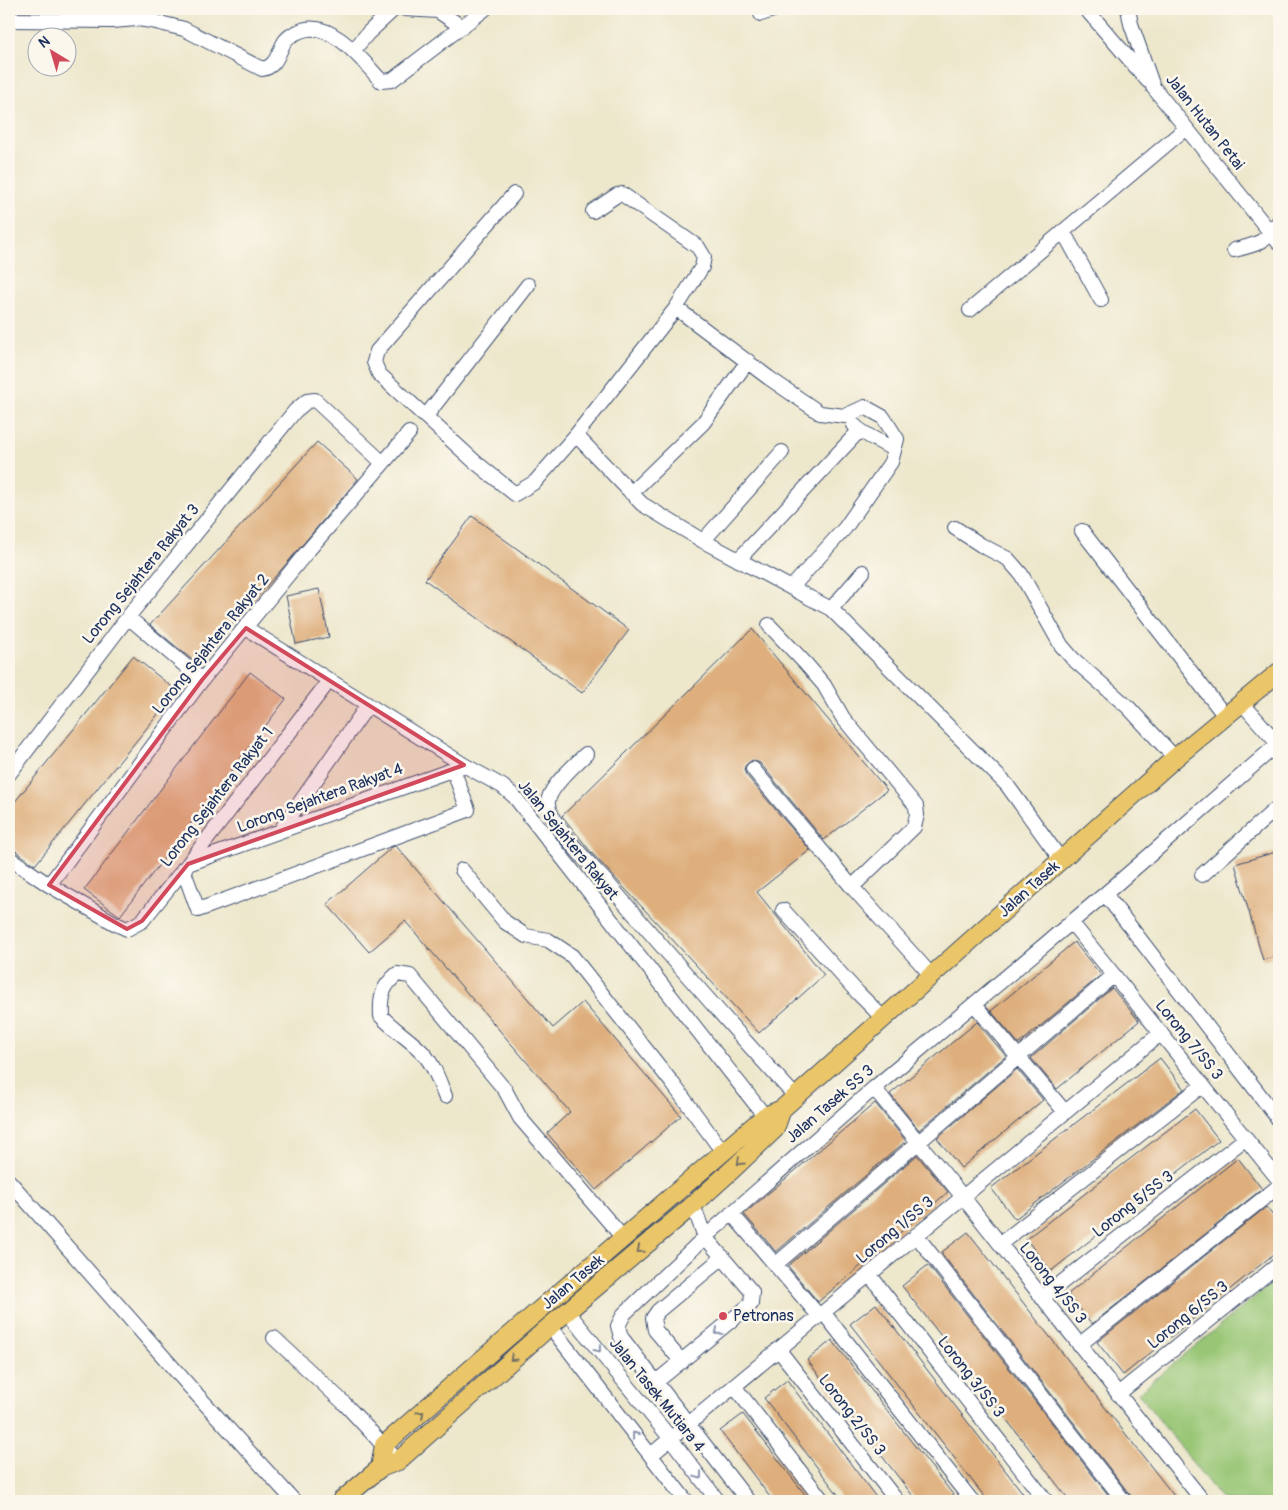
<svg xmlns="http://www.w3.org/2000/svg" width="1288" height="1510" font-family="Pangolin,sans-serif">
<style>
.green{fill:#98c675;stroke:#5a7a6a}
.building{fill:#deaf7d}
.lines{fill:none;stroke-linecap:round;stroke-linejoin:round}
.minor-casing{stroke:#3a4b6e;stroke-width:16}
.major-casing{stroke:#3a4b6e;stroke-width:20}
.minor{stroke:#fff;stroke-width:14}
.major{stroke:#eac669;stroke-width:18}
.oneway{stroke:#787363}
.oneway2{stroke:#8d97ae}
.marked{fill:#d1495b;fill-opacity:0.2;stroke:#d1495b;stroke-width:4;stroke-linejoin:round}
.poi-dot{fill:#d1495b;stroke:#fbf7ec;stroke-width:2}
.labels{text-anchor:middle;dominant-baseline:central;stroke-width:5;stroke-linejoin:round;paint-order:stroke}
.street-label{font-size:16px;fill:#1b2f5e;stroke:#fbf7ec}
.poi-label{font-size:16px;fill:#1b2f5e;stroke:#fbf7ec;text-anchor:start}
</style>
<rect width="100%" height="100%" fill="#fbf7ec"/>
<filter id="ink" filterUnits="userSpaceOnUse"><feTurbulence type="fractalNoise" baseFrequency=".02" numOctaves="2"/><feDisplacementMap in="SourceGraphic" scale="10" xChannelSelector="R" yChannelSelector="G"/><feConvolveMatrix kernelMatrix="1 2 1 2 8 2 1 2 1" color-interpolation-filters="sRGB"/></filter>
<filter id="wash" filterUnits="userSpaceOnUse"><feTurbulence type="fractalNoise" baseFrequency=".0096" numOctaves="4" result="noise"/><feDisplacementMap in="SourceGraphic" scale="20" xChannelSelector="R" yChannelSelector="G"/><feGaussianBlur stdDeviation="1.12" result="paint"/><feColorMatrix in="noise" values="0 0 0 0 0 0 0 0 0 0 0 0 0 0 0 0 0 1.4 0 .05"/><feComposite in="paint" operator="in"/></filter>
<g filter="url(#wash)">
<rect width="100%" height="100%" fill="#ede7cc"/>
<path class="green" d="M1279,1277v224h-56l-85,-108z"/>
<g id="blocks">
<path class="building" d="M317,442l41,37 -76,90 -86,94 -46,-38z
M472,516l157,114 -47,63 -157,-113z
M319,589l10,48 -33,7 -10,-48z
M752,629l135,161 -63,50 -64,-77 -8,-3 -7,6 -1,4 2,5 64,75 -53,42 67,83 -65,58 -168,-181 -29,-36z
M133,656l44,35 -142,174 -26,-19v-37z
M250,672l36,27 -166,217 -36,-26z
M396,846l157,182 30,-26 98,114 -85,74 -49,-57 23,-21 -165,-191 -36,31 -42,-48 65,-57z
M1279,851v104l-16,5 -28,-96z
M1074,942l27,33 -82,69 -28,-33z
M1112,988l27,33 -82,68 -26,-31z
M977,1022l29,34 -87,74 -29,-36z
M1160,1058l24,31 -169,130 -24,-31z
M1017,1069l26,31 -82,68 -24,-30z
M875,1103l31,38 -130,111 -32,-38z
M1195,1109l24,31 -168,131 -25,-32z
M917,1155l31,37 -130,110 -30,-36z
M1238,1158l24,31 -170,135 -24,-30z
M1266,1207l13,16v27l-156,125 -26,-33z
M968,1232l210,269h-45l-2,-5 -189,-242v-2z
M928,1265l185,236h-43l-168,-215z
M876,1304l153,197h-41l-138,-177z
M832,1340l126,161h-41l-110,-141z
M787,1380l92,121h-36l-79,-103z
M743,1414l67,87h-37l-53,-70z"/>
</g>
</g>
<g filter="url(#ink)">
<use href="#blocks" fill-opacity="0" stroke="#3a4b6e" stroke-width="1"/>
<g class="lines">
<defs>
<path id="minor" d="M405,9l33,2 24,16
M1086,9l62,72
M1128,9l3,15 22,63 126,156
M761,14l15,-5
M9,20l103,1 25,-2 15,2 32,8 78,40c15,-2 16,-17 23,-28 3,-4 8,-7 13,-9 31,-16 65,29 83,49l11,-1 93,-71
M353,51l15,-18 26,-24
M514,194l-137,157 -3,11 5,12 95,87 41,33 20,-12 41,-47 100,-127 26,-41 2,-10 -6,-10 -76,-53 -5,1 -24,16
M1063,231l38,69
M1234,250c22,-5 34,-8 45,-29
M676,308l93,70 51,35 25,3 20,-9 18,10 14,22 -6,23 -46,66 -54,60
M970,310l216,-182
M426,416l102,-131
M854,425c9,10 28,17 40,25
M576,435l66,69 61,37 128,68 176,176 54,75
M631,493l72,-70 45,-62
M955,528l26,17 27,14 13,15 40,71 12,14 56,49 46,50
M1082,531l143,185
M703,541l79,-89
M738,560l121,-129
M831,609l32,-37
M128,617l74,63
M769,625l37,39 18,21 19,33 73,88 1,9 -3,12 -62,60
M246,628l218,137 38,21 12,10 257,328
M1242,703l37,42
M586,754c-11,11 -40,35 -38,51 2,20 47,64 62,81 61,71 122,142 186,211
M753,769l99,118 80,89
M9,774l119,-157 167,-206 12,-10 8,-1 68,63
M280,831l88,-126
M9,858l40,27 67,39 11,5 15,-8 46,-57 141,-183
M188,864l272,-97
M183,869l15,41 270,-100 -15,-41
M462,870l43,52 21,14 22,4 24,16 101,128 50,68
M1202,875l77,-69
M49,885l153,-205 104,-127 103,-120
M1105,894l174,226
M783,910l75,83 26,26
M1071,922l208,258
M974,1004l91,108
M874,1088l89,109 240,304
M445,1096c-6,-15 -11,-31 -22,-43 -12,-13 -29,-23 -42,-37 -1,-20 1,-29 16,-42l13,2 95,114 15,28 104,121
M9,1181l181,206 104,114
M732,1214l87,102
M916,1235l208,266
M1000,1244l203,-159
M775,1265l339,-290
M869,1274l177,227
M1042,1298l204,-160
M567,1311l104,128 47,62
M823,1312l149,189
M550,1326l136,175
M274,1338l70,65 54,58
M1079,1345l200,-159
M778,1349l119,152
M682,1362l-27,-32 -2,-12 5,-7 65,-54
M656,1382l95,-78 1,-12 -47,-55 -12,-32
M734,1386l89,115
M1118,1394l161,-130
M651,1455l510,-422
M748,1501l-127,-164 -3,-11 6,-12 81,-77 169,-149 231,-194 174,-151"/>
<path id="major" d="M380,1468l4,-23 88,-77 293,-252 17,-7 393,-351 104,-86
M341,1501l39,-33 18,-7 152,-135 143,-121 42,-38 40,-38 7,-20"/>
</defs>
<use href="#minor" class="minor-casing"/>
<use href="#major" class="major-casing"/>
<use href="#minor" class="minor"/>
<use href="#major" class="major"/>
</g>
<defs><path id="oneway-chevron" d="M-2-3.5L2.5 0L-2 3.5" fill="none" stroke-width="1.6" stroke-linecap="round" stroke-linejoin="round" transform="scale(1.25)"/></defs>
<g class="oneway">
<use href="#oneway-chevron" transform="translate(740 1162) rotate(137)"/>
<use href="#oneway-chevron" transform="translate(640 1250) rotate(140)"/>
<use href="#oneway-chevron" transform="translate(513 1358) rotate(138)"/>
<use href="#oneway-chevron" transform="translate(421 1414) rotate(-42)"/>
</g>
<g class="oneway2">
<use href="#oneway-chevron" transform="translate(718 1332) rotate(140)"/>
<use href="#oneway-chevron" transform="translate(598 1349) rotate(51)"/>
<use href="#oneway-chevron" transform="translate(635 1435) rotate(-128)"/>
<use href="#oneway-chevron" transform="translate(699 1476) rotate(53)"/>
</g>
</g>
<path class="marked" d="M246,628l218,137 -276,99 -46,57 -15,8 -78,-44 153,-205z"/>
<circle class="poi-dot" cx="723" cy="1316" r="5"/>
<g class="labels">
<g class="street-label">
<text transform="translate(1205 122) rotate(52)">Jalan Hutan Petai</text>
<text transform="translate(141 574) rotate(-51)">Lorong Sejahtera Rakyat 3</text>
<text transform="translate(211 644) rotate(-51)">Lorong Sejahtera Rakyat 2</text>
<text transform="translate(217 797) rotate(-52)">Lorong Sejahtera Rakyat 1</text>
<text transform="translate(320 798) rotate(-20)">Lorong Sejahtera Rakyat 4</text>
<text transform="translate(568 840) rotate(51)">Jalan Sejahtera Rakyat</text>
<text transform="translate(1029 889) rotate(-42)">Jalan Tasek</text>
<text transform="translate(1189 1040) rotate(51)">Lorong 7/SS 3</text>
<text transform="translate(830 1104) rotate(-41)">Jalan Tasek SS 3</text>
<text transform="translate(1133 1204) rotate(-38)">Lorong 5/SS 3</text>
<text transform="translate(895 1230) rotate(-40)">Lorong 1/SS 3</text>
<text transform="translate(573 1282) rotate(-40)">Jalan Tasek</text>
<text transform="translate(1053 1283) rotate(52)">Lorong 4/SS 3</text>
<text transform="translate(1188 1315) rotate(-39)">Lorong 6/SS 3</text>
<text transform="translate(971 1377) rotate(52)">Lorong 3/SS 3</text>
<text transform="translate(657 1395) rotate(51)">Jalan Tasek Mutiara 4</text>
<text transform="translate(852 1415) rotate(52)">Lorong 2/SS 3</text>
</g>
<g class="poi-label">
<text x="733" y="1316">Petronas</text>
</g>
</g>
<rect width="1288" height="1510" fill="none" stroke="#fbf7ec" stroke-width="30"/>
<g transform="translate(52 52) rotate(322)"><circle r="24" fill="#fbf7ec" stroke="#a1a7b3"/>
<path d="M0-4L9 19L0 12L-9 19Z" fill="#d1495b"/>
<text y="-8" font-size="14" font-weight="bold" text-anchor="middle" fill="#1b2f5e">N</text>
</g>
</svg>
